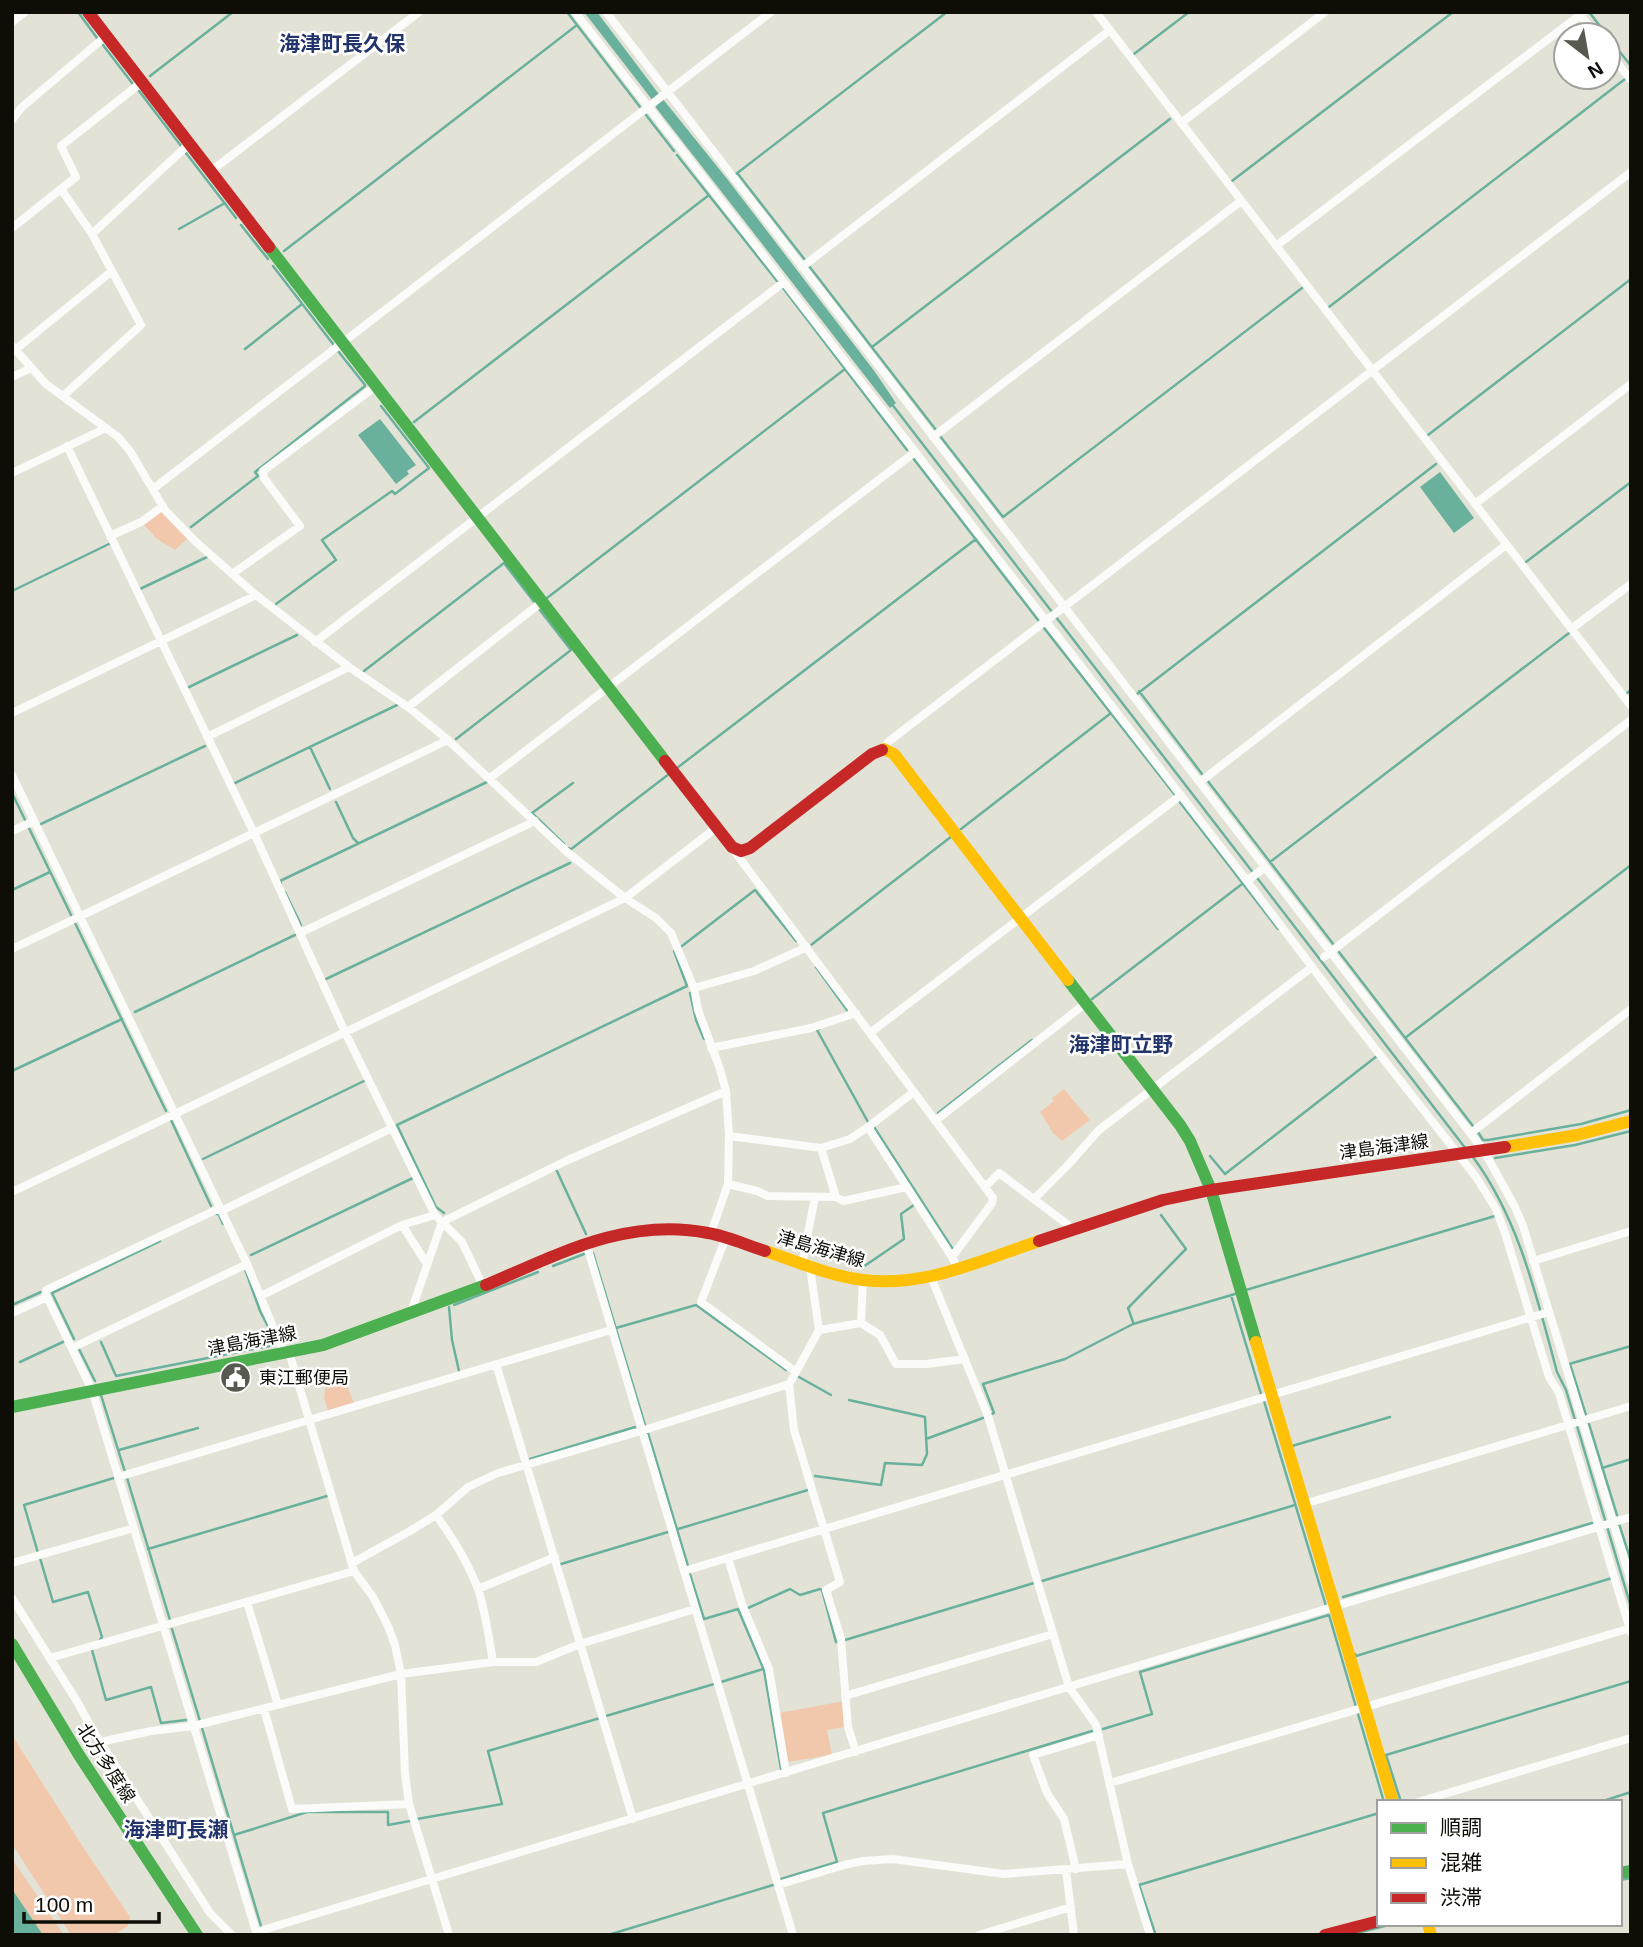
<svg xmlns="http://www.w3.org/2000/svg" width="1643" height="1947" font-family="Helvetica,'Noto Sans JP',sans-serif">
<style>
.green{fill:#f2c8ac}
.water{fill:#6ab19d}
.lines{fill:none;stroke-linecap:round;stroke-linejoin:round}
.stream{stroke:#6ab19d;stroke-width:2.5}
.street{stroke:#fbfbf9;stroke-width:8}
.fast{stroke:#4caf50;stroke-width:12}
.slow{stroke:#ffc107;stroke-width:12}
.jam{stroke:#c62828;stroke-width:12}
.labels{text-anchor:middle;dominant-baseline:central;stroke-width:5;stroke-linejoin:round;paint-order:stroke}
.street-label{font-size:18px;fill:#0e0e07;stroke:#fff}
.poi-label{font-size:18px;fill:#0e0e07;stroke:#fff;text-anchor:start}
.quarter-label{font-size:21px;font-weight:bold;fill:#23336b;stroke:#fff}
</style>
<rect width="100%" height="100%" fill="#e2e3d6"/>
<path class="green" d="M160,511l27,28 -12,11 -18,-11 -13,-14z
M1064,1089l26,31 -28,21 -9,-8 -13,-21 14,-11 -2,-3z
M327,1377l18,4 9,22 -26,8 -4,-13z
M844,1701l1,26 -18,3 5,25 -45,7 -8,-49z
M12,1735l71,112 47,70 -2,9 -14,9h-43l-59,-91z
M12,1859l52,76h-21l-31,-46z"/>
<path class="water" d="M584,12h13l61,81 70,87 147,192 21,31 -6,5 -233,-299 -7,-12z
M380,419l36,46 -9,6 2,3 -13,10 -38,-49z
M1440,472l34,46 -20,15 -34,-46z
M12,1889l31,46h-31z"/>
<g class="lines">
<path class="stream" d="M78,12l19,26
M567,12l73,95
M1589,12l18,23
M1608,37l23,29
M103,45l29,38
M1134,54l55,-42
M150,76l83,-64
M139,91l42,55
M646,115l28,36
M186,153l50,65
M677,155l100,126
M736,174l211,-162
M738,174l67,86
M1232,181l221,-169
M241,225l27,34
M179,229l46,-26
M284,251l293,-226
M273,266l60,78
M809,266l127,164
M783,288l124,162
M1329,307l296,-228
M872,347l298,-228
M245,349l57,-45
M338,351l27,34
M891,403l575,746
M414,422l295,-227
M1428,435l203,-156
M940,436l63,81 299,-229
M913,458l125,162
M191,527l67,-51 -3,-4 110,-86
M1526,562l105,-80
M140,589l67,-32
M12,591l97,-47
M547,598l298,-229
M276,604l60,-44 -14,-20 70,-49 3,3 34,-26 -48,-62
M1044,628l131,167
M364,671l140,-108 31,40
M187,688l110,-53
M1139,691l63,83
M1627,693l4,-3
M1137,694l299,-230
M456,739l115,-89 -32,-41
M310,747l20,42
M677,768l299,-229
M1207,780l127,165
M233,784l164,-79
M12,793l60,124
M1179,801l99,128
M336,802l17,36 5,5
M41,824l164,-78
M961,829l150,-116
M564,844l-32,-31 41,-30
M569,848l1,2 99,-76
M1270,862l299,-229
M281,883l-1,-2 207,-99
M12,890l38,-18
M285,892l16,33
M75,923l91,188
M811,945l141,-109
M682,946l73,-56 41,51
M1339,952l134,174
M816,967l31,43
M326,979l244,-116
M690,993l6,27 8,19
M1092,999l150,-115
M135,1012l160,-77
M819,1029l-2,1 51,92
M1405,1038l226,-173
M12,1071l110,-52
M938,1113l94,-73
M171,1120l40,86
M874,1127l78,121
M1478,1132l5,8h5l93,-16 50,-14
M1210,1156l15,18 152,-118
M1473,1157c46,62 64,141 84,215l9,18 9,30
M1495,1158l80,-13 56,-14
M203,1159l161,-78
M554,1170l2,-1 30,65
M215,1213l4,2 4,9
M444,1213l-8,-6 -39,-82 290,-139 -13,-35 2,-1
M593,1253l52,172
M251,1255l162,-77
M553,1266l31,-12
M863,1267l41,-28 -3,-25 13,-9
M1246,1290l249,-74
M1231,1295l30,99
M12,1305l29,-13
M454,1305l84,-33
M449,1307l3,33 7,31
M1133,1322l-5,-14 58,-59 -25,-34
M616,1328l80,-23 90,65
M74,1339l-22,-46 108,-52
M101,1342l15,34 158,-31 2,-3 -16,-31 -15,-42
M79,1349l16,32
M20,1362l45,-21
M1569,1364l62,-18
M1570,1364l16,51
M799,1377l32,18
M101,1395l24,77
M1264,1401l62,205
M992,1414l2,-1 -11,-29 82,-25 68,-35 102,-30
M1589,1424l28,91
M1577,1426l54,181
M648,1433l40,133
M926,1439l57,-21
M1292,1446l98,-29
M119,1450l79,-22
M530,1459l105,-32
M1602,1468l29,-9
M815,1476l66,9 4,-22 37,2 5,-11 -2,-37 -76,-17
M127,1478l43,142
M1619,1524l12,37
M678,1529l130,-39
M148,1549l179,-53
M38,1553l-14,-48 90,-27
M40,1558l13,44 35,-10 14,45 -2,3
M561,1564l107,-32
M690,1574l14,45 34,-10 26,61 17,99
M1042,1581l253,-76
M1343,1597l249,-74
M748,1608l42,-19 10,6 20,-6 2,1 14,52h2
M172,1629l28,92
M845,1640l189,-57
M92,1650l14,50 45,-13 10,36 25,-3
M1355,1654l1,2 256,-78
M721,1682l42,-13
M1358,1714l26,88
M606,1716l108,-32
M202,1728l59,198
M1103,1729l49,-15 -12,-42 189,-57 27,92
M1401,1802l-15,-47 245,-74
M1600,1802l31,-10
M417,1819l85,-15 -14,-53 112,-33
M234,1835l73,-23h81v13l22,-4
M781,1879l56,-17 -14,-49 269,-82
M1620,1880l11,-2
M1155,1933l-16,-48 240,-72
M1353,1934l40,-10
M608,1935l165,-50"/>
<path class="street" d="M575,12l672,869 90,119 139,177 20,32 9,24 44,144 10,16 72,240
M606,12l659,855
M1096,12l535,694
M1578,12l18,23
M12,22l13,-10
M1608,51l23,29
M12,120l9,-12 85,-72
M1181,123l144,-111
M211,171l208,-159
M61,189l31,45 49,91 -78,71
M12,228l64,-51 -15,-31 81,-64
M92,234l97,-90
M1276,246l308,-234
M802,267l308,-237
M12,346l34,38 72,53 12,14 35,59 30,31 61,54 93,72 59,40 40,33 119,112 58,46 31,20 15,15 23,55 4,22 22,59 6,22 3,45 -1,48 -17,49
M15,350l97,-79
M12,377l19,-9
M933,437l308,-236
M67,446l187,387 91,199 90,183 27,27 21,44
M12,473l94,-45
M153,489l618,-477
M1475,504l156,-120
M110,536l31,-14 22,-16
M232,574l68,-48 -36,-48 -1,-7 113,-85
M1571,629l60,-45
M315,642l469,-360
M408,707l135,-106
M12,713l244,-118
M207,737l142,-70
M884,749l4,-7 743,-570
M12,775l235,489 37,89
M490,778l425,-326
M1200,782l306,-237
M12,831l22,-10
M732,848l261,350 -1,5 -40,54 6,12
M1247,881l18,-14 219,284 31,56 8,19 108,355
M300,933l235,-112
M12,949l436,-209
M1324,957l307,-237
M694,988l60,-17 53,-24
M870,1033l311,-238
M711,1048l100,-20 45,-15
M914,1092l-46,35 84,130
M935,1121l151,-118
M1471,1133l160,-124
M729,1136l92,12 29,-9 18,-12
M821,1148l15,49
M728,1184l29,7 11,5 68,1 7,4 64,-14
M985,1187l14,-14 68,51 3,6
M12,1192l613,-294 91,-70
M1034,1199l33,-33 32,-36 213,-163
M221,1211l171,-83
M402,1225l25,39
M726,1237l-25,65 95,70 -7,12 5,46 46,152 -14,8 15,49 7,88 8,25
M586,1243l207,692
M1533,1261l98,-30
M802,1264l13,-67
M931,1277l57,139 81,271 27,38 32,139 22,71
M261,1296l141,-71 33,-10
M45,1298l1,-8 174,-82
M411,1312l31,-90 126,-62 158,-69
M12,1313l35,-16 45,93 165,545
M861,1323l19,12 16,29h30l39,-5
M819,1330l42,-7 2,-43
M72,1348l175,-84
M289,1352l65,219 19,26 15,29 7,19 6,29 4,100 4,30 40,131
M496,1364l137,455
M796,1372l23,-42 -9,-63
M118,1477l493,-147
M1304,1504l327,-98
M436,1515c16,22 34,51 43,77 7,23 10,47 14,70
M728,1558l14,46 27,65 17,104
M12,1563l122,-35
M352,1563l58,-32 26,-16 32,-28 30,-14 143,-42 148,-47
M684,1571l865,-259
M478,1589l77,-32
M12,1598l66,105 14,26 118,184 22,22
M247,1602l31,103
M50,1658l304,-87
M845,1696l208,-62
M264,1709l28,100 117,-5
M100,1742l51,-11 42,-5 208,-52 92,-12h43l44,-18 115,-35
M1110,1783l521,-155
M1418,1802l213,-64
M1076,1869l-12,-50 -17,-26 -14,-38 66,-20
M1066,1870l8,65
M778,1885l66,-20 19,-4 30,-2 111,15 124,-10
M256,1932l1375,-415
M979,1935l92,-28"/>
<path class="fast" d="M269,247l396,514
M1068,980l112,145 10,16 21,49 45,152
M12,1407l311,-62 163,-60
M12,1644l67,111 118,180
M1620,1873l11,-2"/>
<path class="slow" d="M882,750l2,-1 10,5 174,226
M1505,1147l72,-12 54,-14
M765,1251c31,10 64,25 98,29 61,8 119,-20 176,-39
M1256,1342l137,460
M1428,1924l3,11"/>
<path class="jam" d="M88,12l181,235
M665,761l67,86 9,4 9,-3 122,-94 10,-4
M1039,1241l124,-41 48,-10 294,-43
M486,1285c73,-31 141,-68 222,-52 19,3 38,12 57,18
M1325,1935l54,-14"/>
</g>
<defs>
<symbol id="civic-disc" viewBox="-11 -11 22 22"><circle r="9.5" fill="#58594f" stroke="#fff"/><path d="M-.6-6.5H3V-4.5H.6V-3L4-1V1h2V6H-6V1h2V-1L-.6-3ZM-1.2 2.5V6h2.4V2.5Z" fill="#fff"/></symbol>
</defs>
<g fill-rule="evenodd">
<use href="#civic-disc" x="218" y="1360" width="35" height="35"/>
</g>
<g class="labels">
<g class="street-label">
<text transform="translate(1384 1147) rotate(-8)">津島海津線</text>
<text transform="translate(821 1249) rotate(16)">津島海津線</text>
<text transform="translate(252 1341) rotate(-11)">津島海津線</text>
<text transform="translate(106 1763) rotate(57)">北方多度線</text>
</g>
<g class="poi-label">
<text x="259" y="1378">東江郵便局</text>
</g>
<g class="quarter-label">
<text x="342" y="43">海津町長久保</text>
<text x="1121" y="1044">海津町立野</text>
<text x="176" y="1829">海津町長瀬</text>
</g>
</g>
<rect width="1643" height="1947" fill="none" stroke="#0e0e07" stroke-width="28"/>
<rect x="1377" y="1800" width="245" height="126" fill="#ffffff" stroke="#9f9f9c" stroke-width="2"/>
<rect x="1391" y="1823" width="35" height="10" fill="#4caf50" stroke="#9f9f9c" stroke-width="2"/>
<text x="1440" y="1835" font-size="21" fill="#0e0e07">順調</text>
<rect x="1391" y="1858" width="35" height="10" fill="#ffc107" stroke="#9f9f9c" stroke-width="2"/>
<text x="1440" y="1870" font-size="21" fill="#0e0e07">混雑</text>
<rect x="1391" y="1893" width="35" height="10" fill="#c62828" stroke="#9f9f9c" stroke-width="2"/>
<text x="1440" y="1905" font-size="21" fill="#0e0e07">渋滞</text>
<g transform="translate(1587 56) rotate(149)"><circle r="33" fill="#ffffff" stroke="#9f9f9c" stroke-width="2"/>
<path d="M0-5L12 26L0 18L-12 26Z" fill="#58594f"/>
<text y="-10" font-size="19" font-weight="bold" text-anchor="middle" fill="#0e0e07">N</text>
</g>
<path d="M24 1912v10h135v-10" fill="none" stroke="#0e0e07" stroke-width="3.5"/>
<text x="35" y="1912" font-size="21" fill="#0e0e07" stroke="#ffffff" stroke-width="5" paint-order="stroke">100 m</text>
</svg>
